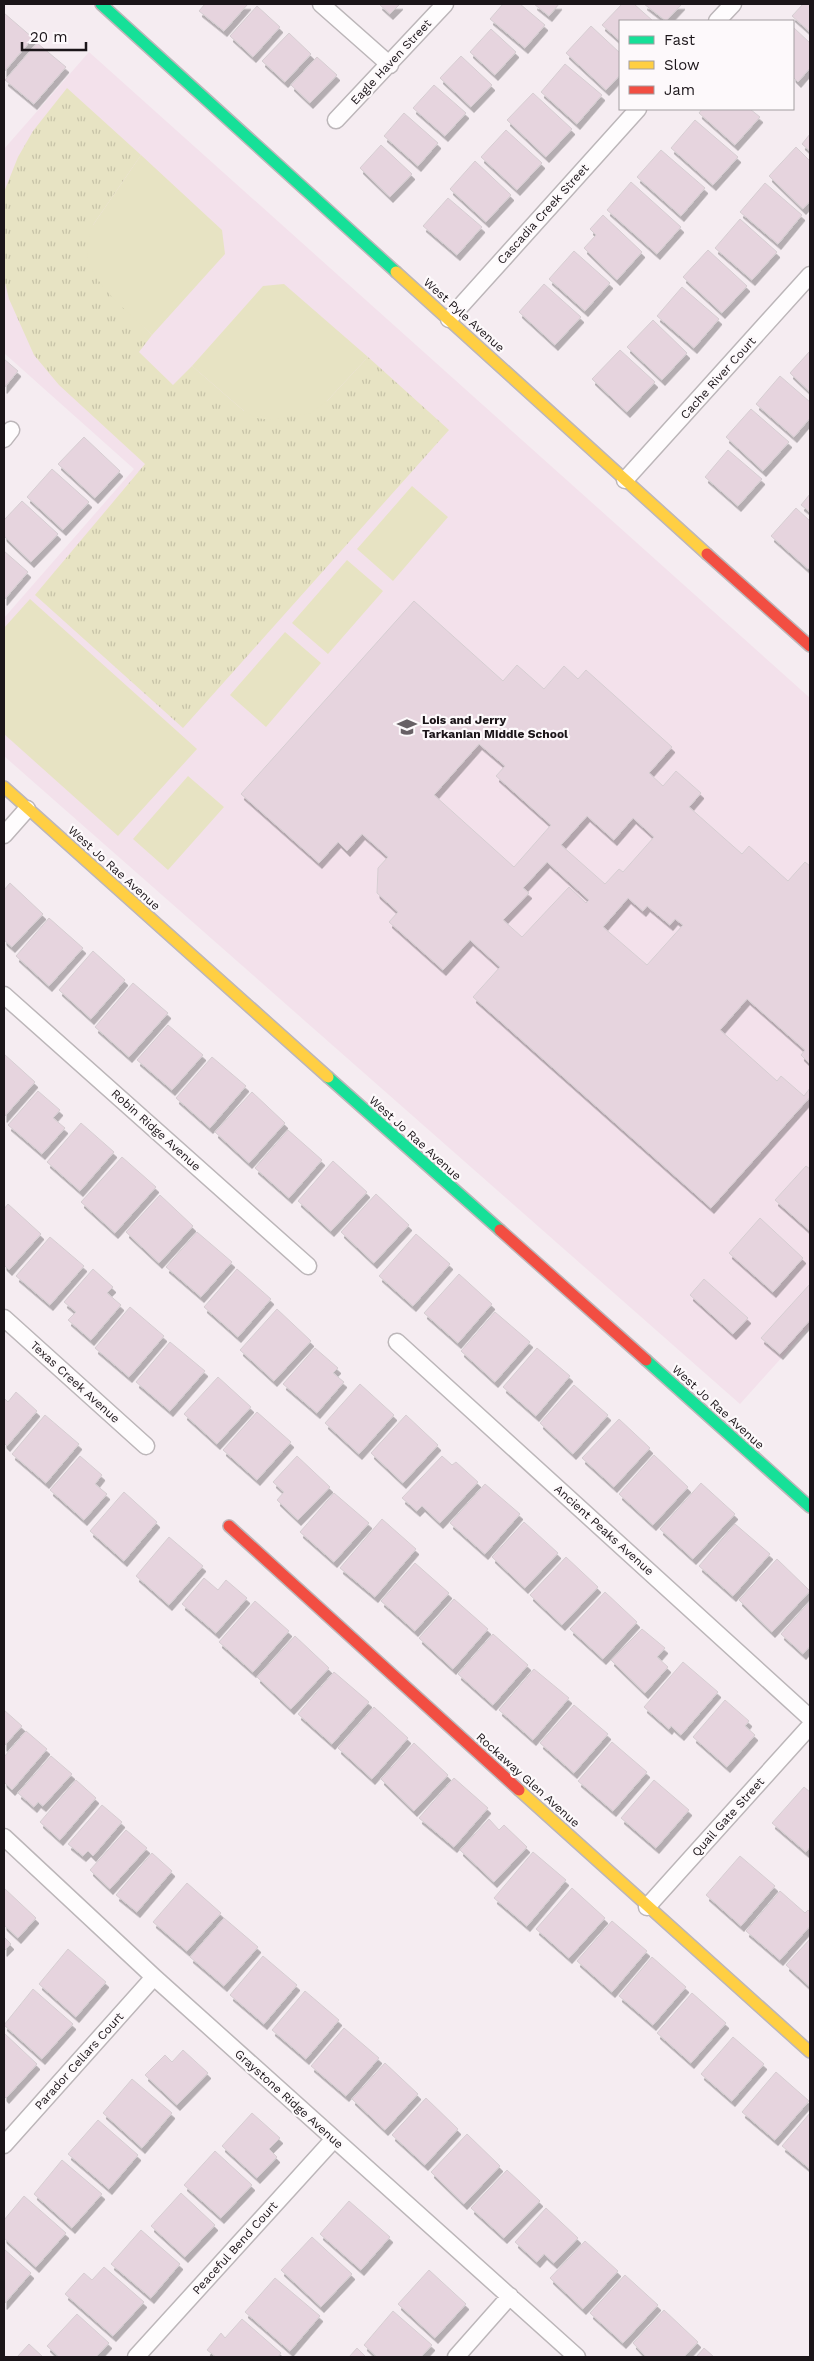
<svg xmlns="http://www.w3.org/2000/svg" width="814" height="2361" font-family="'Work Sans',sans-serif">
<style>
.built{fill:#f3e1eb}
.grass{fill:url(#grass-tufts)}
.pitch{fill:#e7e3c3}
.building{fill:#e6d4de;stroke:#d6ced2;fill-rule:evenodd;filter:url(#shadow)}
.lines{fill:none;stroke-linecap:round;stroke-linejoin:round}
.street-casing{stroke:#bcb6b9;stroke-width:19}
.fast-casing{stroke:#bcb6b9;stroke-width:14}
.slow-casing{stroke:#bcb6b9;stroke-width:14}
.jam-casing{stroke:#bcb6b9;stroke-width:14}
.street{stroke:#fefcfd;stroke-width:16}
.fast{stroke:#16e098;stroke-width:11}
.slow{stroke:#ffcf43;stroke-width:11}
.jam{stroke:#f24e42;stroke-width:11}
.labels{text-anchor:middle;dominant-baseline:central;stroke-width:4.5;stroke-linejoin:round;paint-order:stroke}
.street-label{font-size:12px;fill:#1b1519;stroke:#fdf9fb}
.poi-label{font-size:12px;font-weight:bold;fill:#1b1519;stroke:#fdf9fb;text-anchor:start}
</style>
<defs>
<pattern id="grass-tufts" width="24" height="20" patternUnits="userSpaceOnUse" patternTransform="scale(1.25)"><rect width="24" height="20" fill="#e7e3c3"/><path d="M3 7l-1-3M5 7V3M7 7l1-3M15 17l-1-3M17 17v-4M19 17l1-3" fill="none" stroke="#c6c2a7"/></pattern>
<filter id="shadow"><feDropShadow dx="3" dy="5.5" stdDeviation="0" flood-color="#0004"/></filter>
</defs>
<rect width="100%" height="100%" fill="#f5ecf1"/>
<path class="built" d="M89,52l721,646v628l-70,78 -736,-648v-138l130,-149 -130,-116v-204z"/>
<path class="grass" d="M67,88l74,67 -48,70 11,62 48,48 -13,17 34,33 19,-19 52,45 83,-10 41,-44 81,73 -266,298 -148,-133 110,-131 -86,-79 -25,-30 -25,-56 -5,-20v-87l14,-35 15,-26z"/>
<path class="pitch" d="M141,155l81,75 3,24 -73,81c-20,-20 -65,-54 -65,-84 0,-9 3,-18 6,-26z
M284,284l84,73 -41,44 -16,12 -40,7 -15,-2 -12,-7 -52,-45 71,-80z
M412,486l36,31 -55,64 -36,-32z
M347,560l36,31 -55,63 -36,-31z
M30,599l167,150 -79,87 -114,-102v-106z
M285,632l36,31 -55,64 -36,-32z
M188,776l36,31 -56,63 -35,-31z"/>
<path class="building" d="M205,4h43l-24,27 -25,-20z
M379,4h21l-10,10z
M503,4h17l25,21 -20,23 -35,-29z
M534,4h25l-10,12z
M622,4h12l19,17h-33v20l-18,-16z
M644,4h38l-16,17z
M803,4h7v28l-18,-16z
M257,6l23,21 -27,30 -23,-21z
M4,13l29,25 -29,34z
M591,26l29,27v22l-14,15 -40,-37z
M793,27l17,16v25l-12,14 -5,-5z
M491,29l25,23 -21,23 -25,-23z
M289,33l22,21 -26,28 -23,-21z
M37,43l29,24 -32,37 -29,-24z
M461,56l31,29 -21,22 -31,-29z
M317,57l20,18 -27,28 -19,-18z
M565,64l37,31 -25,29 -36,-32z
M434,85l32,28 -21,23 -32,-28z
M533,93l39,36 -26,28 -39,-37z
M702,109h48l10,8 -25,28 -36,-32z
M404,113l34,30 -20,23 -34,-30z
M695,120l43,37 -25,28 -42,-37z
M506,130l36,33 -25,27 -36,-33z
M810,134v17l-8,-7z
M381,145l31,29 -22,23 -30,-29z
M796,147l14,14v40l-7,8 -34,-33z
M661,150l44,38 -24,28 -44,-39z
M475,161l36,34 -25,27 -36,-33z
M631,182l50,45 -24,27 -50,-44z
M765,183l37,32 -24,29 -38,-32z
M448,198l34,29 -25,28 -34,-29z
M603,215l39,37 -25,28 -33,-32 12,-13 -6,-6z
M740,219l37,33 -25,28 -37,-32z
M708,250l39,36 -25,27 -39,-36z
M574,251l36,32 -25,28 -36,-32z
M544,284l37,33 -26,28 -36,-33z
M682,287l37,32 -25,29 -37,-32z
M653,320l34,33 -25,27 -35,-33z
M620,350l35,32 -28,30 -35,-33z
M810,351v41l-20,-19z
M4,359l14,12 -14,17z
M780,376l30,26v16l-16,19 -38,-33z
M751,409l38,33 -26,29 -37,-34z
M84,437l36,34 -25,27 -37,-34z
M728,450l34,29 -24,27 -33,-29z
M52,469l37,33 -26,28 -36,-33z
M810,494v18l-9,-7z
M22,501l36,33 -27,28 -27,-26v-16z
M796,508l14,13v46l-2,2 -37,-33z
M4,551l24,21 -24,28z
M414,601l89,80 14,-16 27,24 20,-23 14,13 8,-9 86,77 -23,26 14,13 13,-15 25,22 -12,14 53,47 7,-8 39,35 17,-19 5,4v198l-9,-9 4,-5 -58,-51 -27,31 57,51 4,-5 23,20 6,-8v9l-99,111 -238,-211 27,-30 -30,-27 -27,30 -54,-48 9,-10 -21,-19 1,-25 10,-11 -26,-23 -15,17 -9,-9 -19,21 -78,-69zM479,744l26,22 -9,10 55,49 -37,42 -80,-72zM587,816l27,24 19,-22 21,19 -31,35 -4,-3 -14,15 -44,-39zM547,862l42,38 -3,3 -17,-16 -47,50 -19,-17 26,-27 -6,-5zM628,898l15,13 4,-5 23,19 5,-6 8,6 -36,40 -44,-38z
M10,883l33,31 -31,33 -8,-7v-50z
M49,918l34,30 -34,38 -33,-30z
M93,951l32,29 -34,39 -32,-29z
M133,983l35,30 -39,44 -34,-30z
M168,1025l35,30 -31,35 -35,-30z
M4,1054l31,28 -31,35z
M212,1057l34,29 -36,42 -34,-30z
M38,1091l22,19 -7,8 12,10 -23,26 -34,-29z
M252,1092l33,31 -36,40 -34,-31z
M81,1123l33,29 -34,39 -33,-29z
M288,1130l34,30 -33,38 -34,-30z
M122,1157l34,30 -41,46 -34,-31z
M333,1161l34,31 -36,39 -33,-30z
M806,1166l4,3v62l-35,-31z
M376,1194l33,31 -35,38 -33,-31z
M160,1195l33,31 -34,37 -33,-31z
M8,1204l33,30 -32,36 -5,-5v-56z
M760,1218l43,40 -30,34 -44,-39z
M197,1232l35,30 -31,35 -35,-30z
M416,1234l34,30 -37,42 -34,-30z
M50,1237l34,29 -34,39 -34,-29z
M93,1269l20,18 -6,6 14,12 -30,35 -23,-20 8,-8 -12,-10z
M237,1269l34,30 -33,38 -34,-30z
M459,1274l33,30 -34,39 -34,-30z
M704,1279l44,39 -15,16 -43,-39z
M810,1284v36l-30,34 -19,-16z
M130,1307l34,29 -35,41 -34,-29z
M277,1309l34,32 -37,40 -34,-31z
M495,1312l35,30 -35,40 -34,-31z
M170,1342l35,29 -35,40 -34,-29z
M315,1348l23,20 -5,5 11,9 -27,31 -34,-29z
M537,1348l33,28 -34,40 -33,-29z
M218,1377l33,30 -34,37 -33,-30z
M360,1384l34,31 -35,39 -34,-31z
M574,1385l34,30 -35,39 -33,-31z
M16,1392l21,19 -30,35 -3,-3v-45l4,4z
M257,1412l34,30 -34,38 -34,-30z
M45,1415l34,29 -33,39 -34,-29z
M406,1415l32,30 -35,38 -32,-30z
M619,1419l31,29 -36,39 -32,-29z
M654,1455l34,32 -35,38 -34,-31z
M80,1456l22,19 -7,9 12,10 -23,26 -34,-30z
M297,1456l33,31 -32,33 -21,-20 7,-8 -11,-10z
M442,1456l10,9 4,-3 22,20 -38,41 -18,-17 -5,5 -15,-13z
M701,1483l34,31 -42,45 -33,-30z
M485,1484l35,30 -35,40 -35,-31z
M124,1492l33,30 -33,39 -34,-30z
M334,1493l35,30 -35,39 -34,-30z
M382,1519l34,30 -41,48 -35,-29z
M524,1522l34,31 -33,35 -33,-31z
M735,1524l35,30 -37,42 -34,-30z
M169,1537l34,29 -34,39 -33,-29z
M566,1557l32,30 -36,38 -32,-30z
M777,1559l33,32 -38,41 -33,-32z
M415,1563l34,30 -34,38 -34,-30z
M204,1578l14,12 8,-10 21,18 -31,35 -34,-29z
M605,1592l32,30 -34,37 -33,-30z
M454,1599l34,30 -35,40 -34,-31z
M255,1601l34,30 -36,41 -34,-30z
M810,1601v45l-7,8 -22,-20z
M642,1629l23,19 -8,9 11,10 -23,26 -34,-33z
M493,1634l35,31 -35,40 -35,-31z
M295,1636l34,32 -38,41 -34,-32z
M683,1662l35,30 -37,43 -10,-9 -2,3 -25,-22z
M534,1669l35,29 -36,42 -34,-30z
M334,1672l35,30 -37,42 -34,-30z
M725,1700l24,21 -4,5 10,9 -28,32 -34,-30z
M574,1705l34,29 -34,39 -34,-30z
M374,1707l34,31 -36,41 -34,-31z
M4,1710l18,16 -18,20z
M26,1731l21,18 -35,41 -8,-8v-25z
M612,1742l35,30 -34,39 -35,-30z
M414,1743l34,32 -34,36 -33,-32z
M51,1756l21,18 -29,32 -5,-4 -4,5 -16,-14z
M454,1778l34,30 -34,39 -35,-29z
M76,1780l20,18 -36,42 -20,-18z
M654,1780l35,30 -33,38 -35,-30z
M804,1787l6,5v55l-4,5 -34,-29z
M102,1805l20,17 -29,34 -5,-5 -5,5 -15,-12z
M489,1819l10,11 5,-5 23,22 -33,35 -34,-32z
M126,1830l21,18 -37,41 -20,-19z
M533,1852l33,28 -39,46 -33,-28z
M152,1853l20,18 -35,41 -21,-17z
M740,1856l35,30 -34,40 -35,-31z
M187,1883l34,30 -34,38 -34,-29z
M4,1888l32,30 -18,20 -14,-13z
M572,1888l33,30 -36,40 -33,-29z
M780,1891l25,22 3,-3 2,2v14l-30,34 -34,-29z
M224,1918l34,29 -34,39 -34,-29z
M612,1921l35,30 -35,41 -35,-31z
M4,1937l7,7 -7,7z
M810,1939v48l-24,-22z
M68,1949l38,33 -30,35 -37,-33z
M263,1956l34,29 -33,39 -34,-29z
M652,1957l34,30 -33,38 -34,-29z
M33,1989l40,35 -31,35 -38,-34z
M305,1991l34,29 -33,39 -34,-29z
M692,1993l34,30 -35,40 -34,-30z
M344,2028l35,30 -33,38 -35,-30z
M4,2033l33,31 -31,34 -2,-2z
M733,2037l31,27 -32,37 -31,-27z
M183,2050l25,23 -31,32 -32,-30 20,-20 7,7z
M385,2063l33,31 -33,36 -33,-31z
M776,2072l33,29 -34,39 -33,-28z
M132,2079l40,34 -30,35 -39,-35z
M426,2098l32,31 -33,36 -33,-30z
M252,2113l28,25 -11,11 8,8 -20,21 -35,-32z
M810,2113v56l-28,-23z
M98,2120l40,35 -29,34 -41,-35z
M467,2134l33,32 -36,38 -33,-32z
M215,2151l37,34 -31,33 -37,-33z
M62,2160l40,34 -30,34 -38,-34z
M507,2170l33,31 -36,37 -33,-30z
M181,2193l34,32 -30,32 -34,-31z
M24,2196l42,37 -30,34 -32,-29v-18z
M349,2201l41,36 -29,33 -41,-36z
M546,2208l32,30 -24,25 -10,-9 -7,8 -22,-20z
M141,2230l39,34 -29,34 -40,-34z
M312,2237l40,37 -31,33 -40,-37z
M585,2241l33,30 -35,38 -33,-31z
M4,2249l27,24 -27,31z
M104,2267l40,35 -31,34 -48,-42 19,-21 8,7z
M429,2270l37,34 -31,34 -37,-34z
M625,2275l33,30 -35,38 -33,-30z
M275,2278l45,38 -30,35 -45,-39z
M664,2310l34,32 -14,15h-38l-13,-14z
M393,2311l39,34 -11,12h-44l-13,-12z
M77,2314l32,29 -13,14h-37l-12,-11z
M242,2319l39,34 -3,4h-62l-9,-7 14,-17 4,5z
M29,2344l14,13h-26z
M357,2348l9,9h-17z
M704,2348l10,9h-18z"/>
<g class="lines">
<defs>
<path id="street" d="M321,4l69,61
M717,21l16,-17
M336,120l109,-116
M449,319l189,-210
M4,439l7,-9
M625,480l185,-205
M4,835l23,-26
M4,995l304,271
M4,1318l142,128
M397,1342l413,376
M4,1837l150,140 423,380
M647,1907l163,-181
M4,2145l150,-168
M136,2357l198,-218
M456,2357l54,-61"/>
<path id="fast" d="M101,4l295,268
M328,1077l172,153
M646,1360l164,147"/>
<path id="slow" d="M396,272l311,282
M4,787l324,290
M519,1790l291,262"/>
<path id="jam" d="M707,554l103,92
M500,1230l146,130
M229,1526l290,264"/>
</defs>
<use href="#street" class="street-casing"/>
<use href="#fast" class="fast-casing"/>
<use href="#slow" class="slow-casing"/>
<use href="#jam" class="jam-casing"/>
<use href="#street" class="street"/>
<use href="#fast" class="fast"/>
<use href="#slow" class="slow"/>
<use href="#jam" class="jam"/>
</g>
<defs>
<symbol id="school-bare" viewBox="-9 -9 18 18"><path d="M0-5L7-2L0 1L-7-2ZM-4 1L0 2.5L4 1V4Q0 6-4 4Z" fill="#676065" stroke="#fdf9fb" stroke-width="2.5" paint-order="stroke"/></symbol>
</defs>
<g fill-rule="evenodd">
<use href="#school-bare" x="393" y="713" width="28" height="28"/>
</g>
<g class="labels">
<g class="street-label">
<text transform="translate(391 62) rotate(-47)">Eagle Haven Street</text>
<text transform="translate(543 214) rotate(-48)">Cascadia Creek Street</text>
<text transform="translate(464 315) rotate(42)">West Pyle Avenue</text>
<text transform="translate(718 378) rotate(-48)">Cache River Court</text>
<text transform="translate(114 868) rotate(42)">West Jo Rae Avenue</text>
<text transform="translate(156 1130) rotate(42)">Robin Ridge Avenue</text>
<text transform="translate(415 1138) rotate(42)">West Jo Rae Avenue</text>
<text transform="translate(75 1382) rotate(42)">Texas Creek Avenue</text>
<text transform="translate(718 1407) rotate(42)">West Jo Rae Avenue</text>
<text transform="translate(604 1530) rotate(42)">Ancient Peaks Avenue</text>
<text transform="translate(528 1780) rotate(42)">Rockaway Glen Avenue</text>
<text transform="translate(728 1817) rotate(-48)">Quail Gate Street</text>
<text transform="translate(79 2061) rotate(-48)">Parador Cellars Court</text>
<text transform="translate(289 2099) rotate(42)">Graystone Ridge Avenue</text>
<text transform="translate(235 2248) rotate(-48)">Peaceful Bend Court</text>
</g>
<g class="poi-label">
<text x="422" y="720">Lois and Jerry<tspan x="422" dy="14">Tarkanian Middle School</tspan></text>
</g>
</g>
<rect width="814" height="2361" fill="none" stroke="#1b1519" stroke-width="10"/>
<rect x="619" y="20" width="175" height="90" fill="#fdf9fb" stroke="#a39ea1"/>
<rect x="629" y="36" width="25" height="8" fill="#16e098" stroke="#a39ea1"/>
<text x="664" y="45" font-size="15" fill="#1b1519">Fast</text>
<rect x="629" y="61" width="25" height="8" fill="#ffcf43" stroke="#a39ea1"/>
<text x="664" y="70" font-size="15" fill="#1b1519">Slow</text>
<rect x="629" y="86" width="25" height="8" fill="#f24e42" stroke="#a39ea1"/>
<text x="664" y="95" font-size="15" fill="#1b1519">Jam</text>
<path d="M22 42v8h64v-8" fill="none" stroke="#1b1519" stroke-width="2.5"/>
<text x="30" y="42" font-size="15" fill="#1b1519" stroke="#fdf9fb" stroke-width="4" paint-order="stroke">20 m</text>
</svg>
